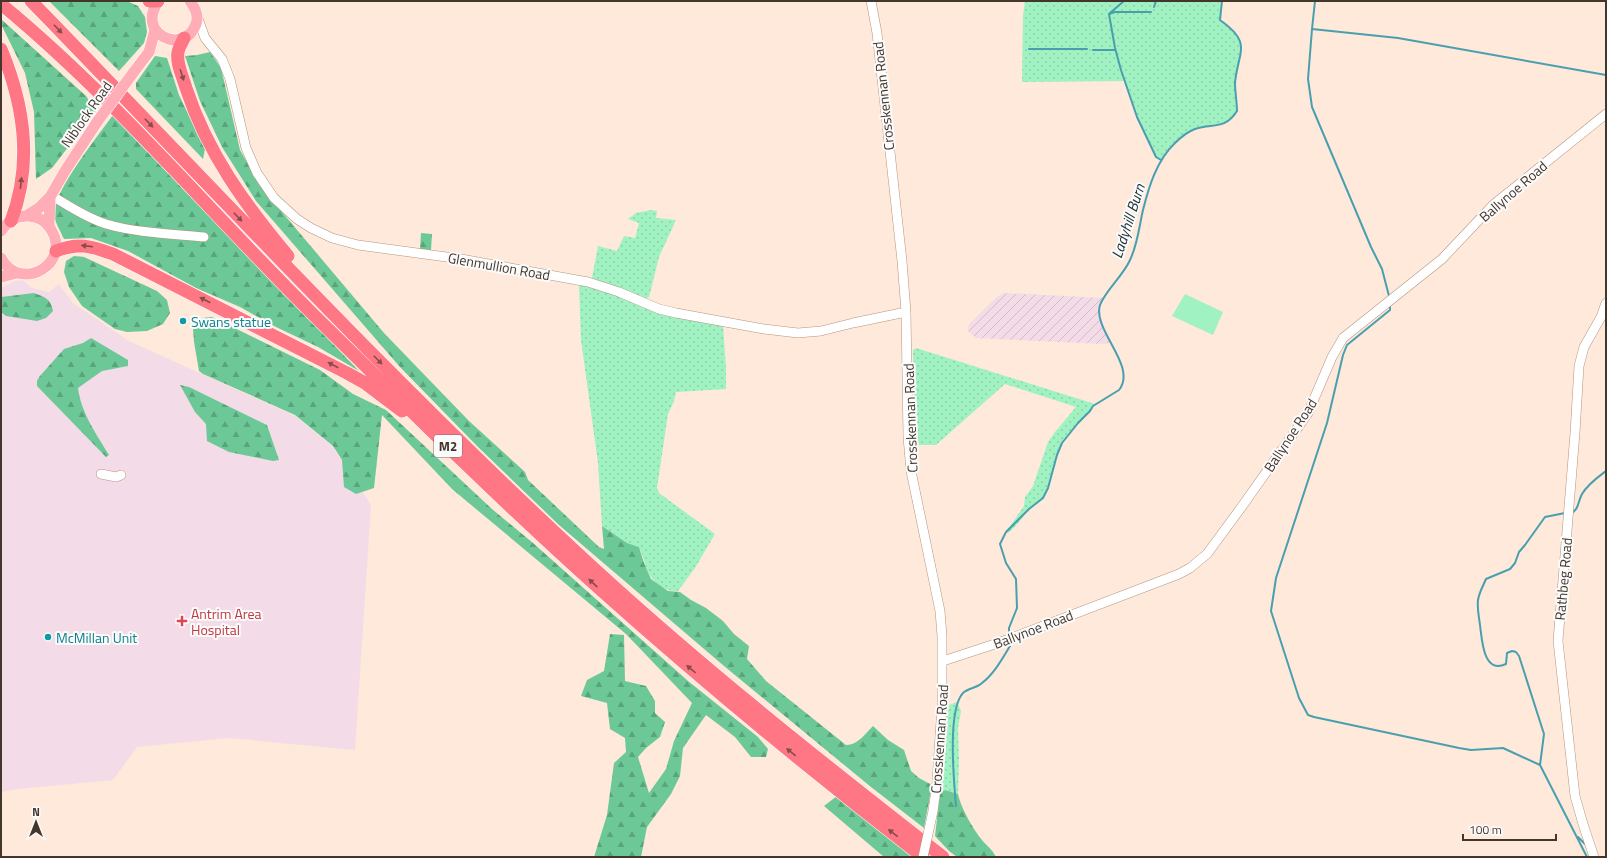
<svg xmlns="http://www.w3.org/2000/svg" width="1607" height="858" font-family="'Titillium Web',sans-serif">
<style>
.industrial{fill:url(#industrial-furrows)}
.medical{fill:#f3dce8}
.grass{fill:url(#grass-dots)}
.forest{fill:url(#forest-firs)}
.garden{fill:#a0f2c3}
.lines{fill:none;stroke-linecap:round;stroke-linejoin:round}
.stream{stroke:#4a9fae;stroke-width:2}
.minor-casing{stroke:#b4957f;stroke-width:10}
.major-casing{stroke:#fff;stroke-width:12}
.highway-casing{stroke:#fff;stroke-width:14}
.minor{stroke:#fff;stroke-width:9}
.major{stroke:#ffadb6;stroke-width:11}
.highway{stroke:#ff7785;stroke-width:13}
.minor-bridge-casing{stroke:#b4957f;stroke-width:10;stroke-linecap:butt}
.major-bridge-casing{stroke:#fff;stroke-width:12;stroke-linecap:butt}
.minor-bridge{stroke:#fff;stroke-width:9}
.major-bridge{stroke:#ffadb6;stroke-width:11}
.oneway{fill:#854d4b}
.culture-dot{fill:#0f9aa8;stroke:#fbfbfb;stroke-width:1.5}
.health-dot{fill:#e0444e;stroke:#fbfbfb;stroke-width:1.5}
.labels{text-anchor:middle;dominant-baseline:central;stroke-width:4;stroke-linejoin:round;paint-order:stroke}
.shield{fill:#fbfbfb;stroke:#7a716a;stroke-width:1}
.shield-label{font-size:13px;font-weight:bold;fill:#43362c}
.street-label{font-size:14px;fill:#43362c;stroke:#fbfbfb}
.culture-label{font-size:14px;fill:#0d838f;stroke:#fbfbfb;text-anchor:start}
.health-label{font-size:14px;fill:#be3a42;stroke:#fbfbfb;text-anchor:start}
.water-label{font-size:15px;font-style:italic;fill:#192e33;stroke:#fbfbfb}
</style>
<defs>
<pattern id="industrial-furrows" width="10" height="10" patternUnits="userSpaceOnUse"><rect width="10" height="10" fill="#f3dce8"/><path d="M-1 1l2-2M0 10L10 0M9 11l2-2" fill="none" stroke="#d2bdc7"/></pattern>
<pattern id="grass-dots" width="8" height="8" patternUnits="userSpaceOnUse"><rect width="8" height="8" fill="#a0f2c3"/><path d="M2 2h.1M6 6h.1" fill="none" stroke="#8bd0a8" stroke-width="1.8" stroke-linecap="round"/></pattern>
<pattern id="forest-firs" width="22" height="20" patternUnits="userSpaceOnUse"><rect width="22" height="20" fill="#6cc997"/><path d="M5 1l3.5 6h-7zM16 11l3.5 6h-7z" fill="#5aa47b"/></pattern>
</defs>
<rect width="100%" height="100%" fill="#fee9db"/>
<path class="industrial" d="M1004,293l100,5 -5,12 1,5 6,18 5,9 -7,2 -128,-6 -8,-7 1,-7 29,-28z"/>
<path class="medical" d="M23,280l9,8 17,4 10,-8 14,19 56,38 166,75 37,30 39,59 -16,245 -126,-12 -92,9 -24,33 -94,9 -18,3v-504l14,-7z"/>
<path class="grass" d="M1025,1h197l-2,19 19,17 2,4 -1,7 1,8 -6,27 2,28c-11,19 -24,13 -41,18 -14,4 -30,19 -35,31l-5,-3 -19,-40 -12,-36 -103,1 1,-67z
M651,210l6,1 -1,7 20,2 -17,37 -10,40 -3,2 -54,-21 6,-32 19,5 7,-15 11,2 4,-15 -11,-4 8,-6z
M581,284l18,5 65,25 59,11 3,43v21l-50,3 -2,9 -6,13 -11,74 2,5 56,41 -20,34 -17,23c-8,0 -11,-1 -18,-5 -16,-13 -13,-22 -21,-39l-12,-4 -25,-17 -4,-63 -17,-123 -2,-54z
M916,348l179,56c-9,15 -25,24 -34,40 -7,15 -8,32 -14,47 -5,12 -13,11 -19,19 -7,9 -12,17 -20,23l-2,-1 18,-26 1,-9 8,-11 15,-44 7,-10 21,-25 -71,-23 -69,61h-21l-2,-95z
M957,702l4,9 -3,17 1,30 -1,36 -13,-4 -5,3 6,-87z"/>
<path class="forest" d="M49,1h78l11,5 7,11 2,15 -3,11 -25,28z
M1,19l85,77 10,15 -44,57 -16,11 -2,-67 -9,-39 -24,-49z
M210,52l11,16 19,82 20,36 124,147 85,88 56,51 3,8 71,67 5,2 -2,-23 25,17 12,4 5,16 7,16 17,12 12,1 11,8 15,8 17,13 11,13 15,12 -2,13 19,22 80,64c12,0 19,-11 27,-19l15,14 16,10 7,21 8,7 13,7 -8,43 -53,-41 -147,-121 -165,-141 -81,-78 -78,-80 -144,-166 -34,-54 -22,-46 -15,-45 12,-1z
M155,56l12,2 12,37 26,54 -2,10 -67,-70v-6z
M113,115l246,256 -41,-24 -42,-20 -36,-20 -44,-19 -68,-37 -37,-13 -27,1c-3,-7 -10,-18 -10,-26 1,-24 44,-77 59,-98z
M421,233l11,1 -1,16 -11,-1z
M74,256l10,1 73,34 10,9 3,13 -7,11 -16,7 -20,1 -12,-3 -33,-23 -13,-19 -5,-15 2,-11z
M34,293c11,4 17,6 19,18l-7,7 -9,3 -31,-5 -5,-4v-15z
M212,317l108,53 33,24 33,16 106,99 41,34 155,138 70,56 10,12 -2,8h-15l-16,-20 -29,-22 -23,33 -3,28 -9,18 -24,33 -6,30h-47l13,-42 7,-52 12,-11 -1,-14 -15,-9 -3,-26 -26,-7 6,-16 17,-9 6,-37 14,1 1,46 21,5 9,15v12l10,9 -5,15 -14,11 -8,9 11,36 17,-24 8,-28 18,-38 -66,-69 -174,-145 -70,-74 -8,73 -18,6 -12,-7 -2,-27 -9,-14 -38,-31 -92,-41 -4,-3 -5,-29 -1,-14 9,-10z
M91,338l37,22v6l-26,5 -24,17c3,25 19,47 31,67l-3,2 -69,-71v-5l2,-4 25,-28 19,-6z
M180,385l9,2 78,38 12,35 -6,1 -44,-9 -22,-11 -1,-17 -11,-12z
M945,790l13,4c3,14 15,35 24,46 5,6 10,9 14,17h-39l-8,-6 -14,-15 5,-43z
M837,796l77,61h-30l-60,-51z"/>
<path class="garden" d="M1185,294l38,18 -10,23 -41,-19z"/>
<g class="lines">
<path class="stream" d="M1154,7l2,-6
M1110,13l14,-12
M1109,14l6,34 6,22 16,47 19,40 5,3
M1109,14l6,-2h36
M1312,29l3,-28
M1029,49h58
M1093,50h22
M1389,296l-7,-27 -11,-22 -59,-140 -4,-28 4,-50 86,9 208,37
M1390,307v3l-43,35 -4,10 -16,68 -51,155 -5,33 28,87 9,17 6,2 145,31 12,2 32,-2 37,17
M1565,513l-20,4 -20,28 -6,7 -4,11 -5,6 -24,10c-3,7 -7,14 -8,21 -1,8 1,17 2,25 2,14 3,50 26,39l1,-11 5,-2 4,1 3,4 25,78 -4,31 47,92
M1571,513c8,-3 7,-12 11,-19 6,-10 16,-17 24,-23
M1009,633v-5l8,-20 -1,-29 -10,-16 -6,-19 6,-12 23,-23 14,-11 5,-10 9,-33 5,-12 16,-20 12,-12 3,-5 26,-16c19,-24 -27,-60 -19,-85 5,-14 23,-29 30,-45 8,-17 9,-33 13,-50 6,-24 14,-50 32,-67 6,-6 12,-11 20,-14 18,-6 30,1 42,-18 0,-9 -2,-19 -2,-28 3,-32 18,-40 -15,-63l2,-19
M956,806c-2,-24 -9,-96 7,-113 5,-5 14,-5 19,-10 12,-9 20,-24 28,-37v-4
M1578,837l8,8"/>
<defs>
<path id="minor" d="M871,1l6,32 25,228 4,51 2,125 3,34 29,140 2,25v70l-5,76 -4,29
M197,16l8,22 17,21 8,20 16,69 11,25 17,25 23,21 14,9 21,10 26,7 103,14 127,23 31,10 40,17 17,4 88,16 34,4 23,-2 32,-8 53,-11
M51,195c17,11 36,23 55,29 31,9 66,10 98,13
M101,474l15,3 5,-2
M943,661l58,-19 178,-68 11,-6 17,-14 36,-49 65,-92 24,-56 11,-19 99,-79 51,-54 113,-91
M1594,857l-11,-33 -8,-28 -17,-155 17,-208 4,-67 5,-19 17,-30 5,-14"/>
<path id="major" d="M159,1c-25,32 25,56 37,23 3,-9 -1,-16 -6,-23
M133,73l16,-21 6,-22
M26,216l13,-8 11,-11 15,-26 32,-49
M49,225l1,-28
M1,231c6,-9 16,-16 28,-15 9,1 17,5 21,12 24,35 -30,66 -49,30
M1,277l16,-4"/>
<path id="highway" d="M31,1c180,185 355,375 544,550 117,109 242,208 368,306
M149,1h9
M1,4c119,98 217,218 327,325 90,89 180,178 274,262 104,93 211,181 321,266
M184,38c-2,5 -5,9 -6,14 -2,12 5,25 8,36 21,64 59,117 102,168
M1,49c23,55 32,115 10,172
M56,251c22,-9 35,-5 57,3l234,119 18,10 37,28"/>
</defs>
<use href="#minor" class="minor-casing"/>
<use href="#major" class="major-casing"/>
<use href="#highway" class="highway-casing"/>
<use href="#minor" class="minor"/>
<use href="#major" class="major"/>
<use href="#highway" class="highway"/>
<defs>
<path id="minor-bridge" d="M923,857l10,-46"/>
<path id="major-bridge" d="M97,122l36,-49"/>
</defs>
<use href="#minor-bridge" class="minor-bridge-casing"/>
<use href="#major-bridge" class="major-bridge-casing"/>
<use href="#minor-bridge" class="minor-bridge"/>
<use href="#major-bridge" class="major-bridge"/>
</g>
<defs><path id="oneway-solid" d="M-6-.8H1V-3.2L6.5 0L1 3.2V.8H-6Z"/></defs>
<g class="oneway">
<use href="#oneway-solid" transform="translate(58 29) rotate(46)"/>
<use href="#oneway-solid" transform="translate(182 75) rotate(72)"/>
<use href="#oneway-solid" transform="translate(149 123) rotate(46)"/>
<use href="#oneway-solid" transform="translate(21 183) rotate(-83)"/>
<use href="#oneway-solid" transform="translate(238 217) rotate(46)"/>
<use href="#oneway-solid" transform="translate(87 246) rotate(-173)"/>
<use href="#oneway-solid" transform="translate(205 300) rotate(-153)"/>
<use href="#oneway-solid" transform="translate(378 360) rotate(45)"/>
<use href="#oneway-solid" transform="translate(333 365) rotate(-152)"/>
<use href="#oneway-solid" transform="translate(593 583) rotate(-137)"/>
<use href="#oneway-solid" transform="translate(691 669) rotate(-140)"/>
<use href="#oneway-solid" transform="translate(791 752) rotate(-141)"/>
<use href="#oneway-solid" transform="translate(893 833) rotate(-143)"/>
</g>
<g class="culture-dot">
<circle cx="183" cy="321" r="4"/>
<circle cx="48" cy="637" r="4"/>
</g>
<path class="health-dot" d="M180 615h4v4h4v4h-4v4h-4v-4h-4v-4h4z"/>
<g class="labels">
<rect class="shield" x="434" y="435" width="28" height="22" rx="3"/>
<g class="shield-label">
<text x="448" y="446">M2</text>
</g>
<g class="street-label">
<text transform="translate(883 96) rotate(-96)">Crosskennan Road</text>
<text transform="translate(86 114) rotate(-55)">Niblock Road</text>
<text transform="translate(1513 191) rotate(-41)">Ballynoe Road</text>
<text transform="translate(499 266) rotate(10)">Glenmullion Road</text>
<text transform="translate(910 418) rotate(-92)">Crosskennan Road</text>
<text transform="translate(1290 435) rotate(-57)">Ballynoe Road</text>
<text transform="translate(1563 579) rotate(-85)">Rathbeg Road</text>
<text transform="translate(1033 629) rotate(-21)">Ballynoe Road</text>
<text transform="translate(939 739) rotate(-86)">Crosskennan Road</text>
</g>
<g class="culture-label">
<text x="191" y="321">Swans statue</text>
<text x="56" y="637">McMillan Unit</text>
</g>
<g class="health-label">
<text x="191" y="613">Antrim Area<tspan x="191" dy="16">Hospital</tspan></text>
</g>
<g class="water-label">
<text transform="translate(1128 221) rotate(-72)">Ladyhill Burn</text>
</g>
</g>
<rect width="1607" height="858" fill="none" stroke="#43362c" stroke-width="4"/>
<g transform="translate(36 822)" stroke="#fbfbfb" stroke-width="3" paint-order="stroke">
<path d="M0-3L7 15L0 10L-7 15Z" fill="#43362c"/>
<text y="-6" font-size="11" font-weight="bold" text-anchor="middle" fill="#43362c">N</text>
</g>
<path d="M1463 834v6h93v-6" fill="none" stroke="#43362c" stroke-width="2"/>
<text x="1469" y="834" font-size="12" fill="#43362c" stroke="#fbfbfb" stroke-width="3" paint-order="stroke">100 m</text>
</svg>
